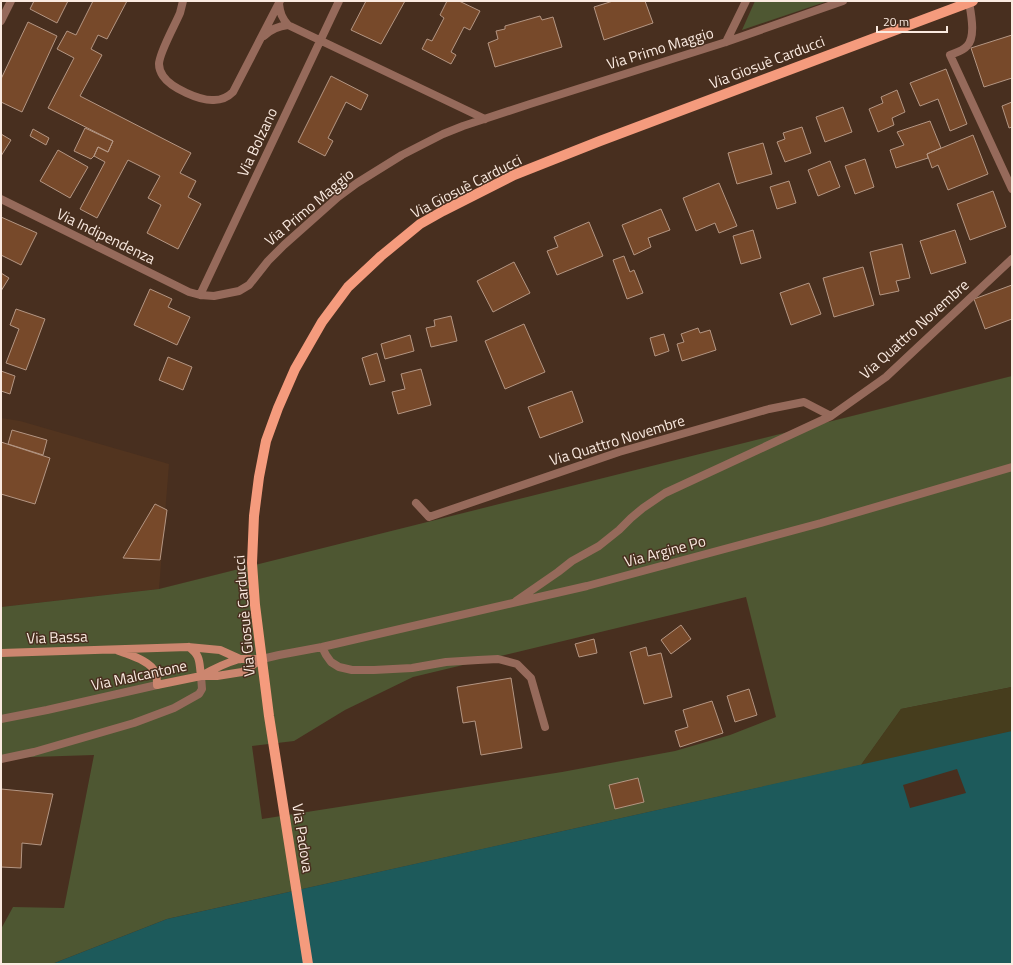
<svg xmlns="http://www.w3.org/2000/svg" width="1013" height="965" font-family="'Titillium Web',sans-serif">
<style>
.built{fill:#52341f}
.green{fill:#4e5732;fill-rule:evenodd}
.sand{fill:#463d1d}
.water{fill:#1d5a5b}
.pier{fill:#482f1f}
.building{fill:#77492a;stroke:#b49683}
.lines{fill:none;stroke-linecap:round;stroke-linejoin:round}
.street{stroke:#966a5b;stroke-width:8}
.secondary{stroke:#cc866f;stroke-width:8}
.primary{stroke:#f59b7d;stroke-width:10}
.labels{text-anchor:middle;dominant-baseline:central;stroke-width:3;stroke-linejoin:round;paint-order:stroke}
.street-label{font-size:15px;fill:#faeae0;stroke:#482f1f}
</style>
<rect width="100%" height="100%" fill="#482f1f"/>
<path class="built" d="M1,418l19,3 149,43 -10,125 -158,18z"/>
<path class="green" d="M755,1h73l-86,29z
M1012,376v311l-111,22 -40,56 -694,154 -115,45h-51v-35l12,-22 51,1 30,-153 -93,3v-151l158,-18zM746,597l30,120 -46,18 -55,16 -113,21 -300,47 -10,-73 42,-5 51,-31 68,-33z"/>
<path class="sand" d="M1012,687v44l-151,34 40,-56z"/>
<path class="water" d="M1012,731v233h-960l115,-45z"/>
<path class="pier" d="M957,769l9,24 -56,15 -7,-23z"/>
<path class="building" d="M34,1h34l-11,22 -27,-14z
M93,1h34l-20,38 -9,-4 -7,14 11,6 -22,41 111,57 -11,20 16,8 -8,16 13,7 -23,45 -31,-16 14,-28 -13,-7 12,-22 -32,-16 -31,58 -17,-9 25,-47 -11,-6 4,-9 10,5 5,-11 -65,-33 26,-50 -17,-9 10,-18 9,4z
M366,1h39l-24,43 -30,-14z
M447,1h12l21,10 -10,19 -6,-3 -13,25 5,3 -5,9 -29,-15 5,-10 5,2 12,-23 -4,-3z
M613,1h32l8,22 -49,17 -10,-33z
M540,16l2,4 11,-3 9,30 -67,20 -7,-24 10,-4 -2,-8 9,-2v-3z
M28,22l29,14 -35,76 -21,-10v-23z
M1012,35v43l-28,9 -13,-39z
M946,69l21,55 -17,7 -12,-32 -18,7 -10,-23z
M331,76l37,19 -7,15 -15,-8 -18,36 5,3 -8,15 -27,-14z
M897,90l8,22 -13,6 2,7 -16,7 -9,-23 14,-6 -2,-6z
M1012,102v25l-3,1 -7,-22z
M843,107l9,25 -27,10 -9,-25z
M930,121l11,27 -14,6 1,4 -32,10 -6,-18 14,-5 -7,-13z
M802,127l9,26 -26,9 -8,-20 8,-3 -2,-6z
M85,128l28,13 -5,11 -10,-5 -4,9 -3,3 -17,-8z
M33,129l16,9 -3,7 -16,-9z
M1,134l10,6 -10,16z
M973,135l15,39 -40,16 -10,-25 -6,3 -5,-14z
M763,143l9,31 -35,10 -9,-31z
M58,150l30,17 -18,31 -30,-17z
M865,159l9,28 -19,7 -10,-28z
M830,161l10,26 -22,9 -10,-26z
M789,181l7,22 -19,6 -7,-22z
M719,183l18,43 -18,7 -4,-10 -19,8 -13,-33z
M993,191l13,36 -36,13 -13,-36z
M661,209l9,21 -22,8 3,9 -17,8 -12,-30z
M1,217l36,16 -16,32 -20,-10z
M589,222l14,34 -46,19 -10,-24 11,-4 -4,-10z
M753,230l8,28 -20,6 -8,-28z
M955,230l11,33 -35,11 -11,-33z
M902,244l8,34 -14,3 3,10 -19,4 -10,-43z
M624,256l6,16 4,-2 9,23 -16,6 -14,-39z
M514,262l16,31 -37,19 -16,-31z
M863,267l11,38 -40,12 -11,-39z
M1,273l8,5 -8,13z
M809,283l12,31 -30,11 -11,-32z
M1012,285v34l-27,10 -11,-30z
M150,289l22,10 -4,8 22,10 -13,28 -43,-20z
M16,309l29,10 -19,51 -20,-7 13,-34 -9,-4z
M451,316l6,25 -26,6 -5,-19 9,-2 -1,-6z
M524,324l21,48 -40,17 -20,-48z
M698,328l2,5 10,-3 6,20 -34,11 -5,-17 7,-2 -3,-8z
M664,334l5,17 -14,5 -5,-18z
M410,335l4,16 -29,8 -4,-15z
M377,353l8,28 -15,4 -8,-27z
M168,357l24,10 -9,23 -24,-10z
M421,369l10,36 -33,9 -6,-22 13,-3 -4,-15z
M1,371l14,5 -5,18 -9,-3z
M572,391l11,31 -43,16 -12,-31z
M12,430l35,10 -4,15 -35,-11z
M1,442l49,16 -15,46 -34,-10z
M155,504l12,6 -7,50 -37,-2z
M681,625l10,14 -20,15 -10,-14z
M594,639l3,14 -18,4 -4,-13z
M646,647l2,9 13,-3 11,44 -28,7 -14,-52z
M511,678l11,70 -41,7 -6,-34 -12,2 -6,-36z
M749,689l8,26 -22,7 -8,-26z
M712,701l11,32 -43,14 -5,-16 13,-4 -5,-17z
M638,778l6,24 -29,7 -6,-24z
M1,789l52,5 -12,51 -19,-2 -1,25 -20,-1z"/>
<g class="lines">
<path class="street" d="M183,1c-1,4 -2,8 -3,12 -5,12 -21,40 -21,51 0,4 2,9 4,12 8,12 37,25 51,24 8,0 14,-3 19,-8l47,-91
M969,2c2,12 7,35 -2,44 -4,5 -12,7 -17,9l62,134
M279,4c1,9 3,14 9,21l197,94
M1,21l10,-20
M264,36c7,-7 15,-10 24,-11
M726,42l20,-41
M1,199l188,93 11,3 14,1 25,-5 10,-6 19,-24 16,-16 54,-48 19,-14 45,-28 41,-21 20,-8 67,-22 196,-62 117,-41
M200,295l139,-294
M416,503l13,14 190,-65 150,-43 35,-7 27,14
M516,601l42,-29 14,-11 27,-15 20,-16 12,-12 12,-10 22,-15 166,-77 55,-39 126,-118
M322,647l4,8 5,7 8,5 13,3h22l38,-2 34,-6 32,-2 20,-1 19,5 14,14 14,49
M262,659l17,-4 43,-8 265,-61 234,-63 191,-56
M1,719l46,-9 110,-25
M1,759l33,-7 100,-29 40,-15 25,-14 3,-5 -1,-13"/>
<path class="secondary" d="M189,647c12,9 10,15 12,29
M117,650c11,5 33,10 38,22 2,3 2,9 2,13l44,-9h16l25,-4 20,-13
M1,653l187,-6 32,3 20,9
M203,675c12,-7 23,-12 36,-16h22"/>
<path class="primary" d="M308,964l-39,-248 -14,-111 -3,-42 2,-47 5,-39 7,-36 12,-33 17,-39 27,-47 26,-35 33,-31 39,-32 23,-13 71,-36 86,-34 373,-140"/>
</g>
<g class="labels">
<g class="street-label">
<text transform="translate(660 48) rotate(-17)">Via Primo Maggio</text>
<text transform="translate(767 62) rotate(-21)">Via Giosuè Carducci</text>
<text transform="translate(257 142) rotate(-65)">Via Bolzano</text>
<text transform="translate(466 186) rotate(-27)">Via Giosuè Carducci</text>
<text transform="translate(309 207) rotate(-40)">Via Primo Maggio</text>
<text transform="translate(106 236) rotate(26)">Via Indipendenza</text>
<text transform="translate(914 329) rotate(-42)">Via Quattro Novembre</text>
<text transform="translate(617 440) rotate(-17)">Via Quattro Novembre</text>
<text transform="translate(665 551) rotate(-15)">Via Argine Po</text>
<text transform="translate(244 616) rotate(-95)">Via Giosuè Carducci</text>
<text transform="translate(57 637) rotate(-2)">Via Bassa</text>
<text transform="translate(139 675) rotate(-12)">Via Malcantone</text>
<text transform="translate(303 838) rotate(81)">Via Padova</text>
</g>
</g>
<rect width="1013" height="965" fill="none" stroke="#faeae0" stroke-width="4"/>
<path d="M877 26v6h70v-6" fill="none" stroke="#faeae0" stroke-width="2"/>
<text x="883" y="26" font-size="12" fill="#faeae0" stroke="#482f1f" stroke-width="3" paint-order="stroke">20 m</text>
</svg>
